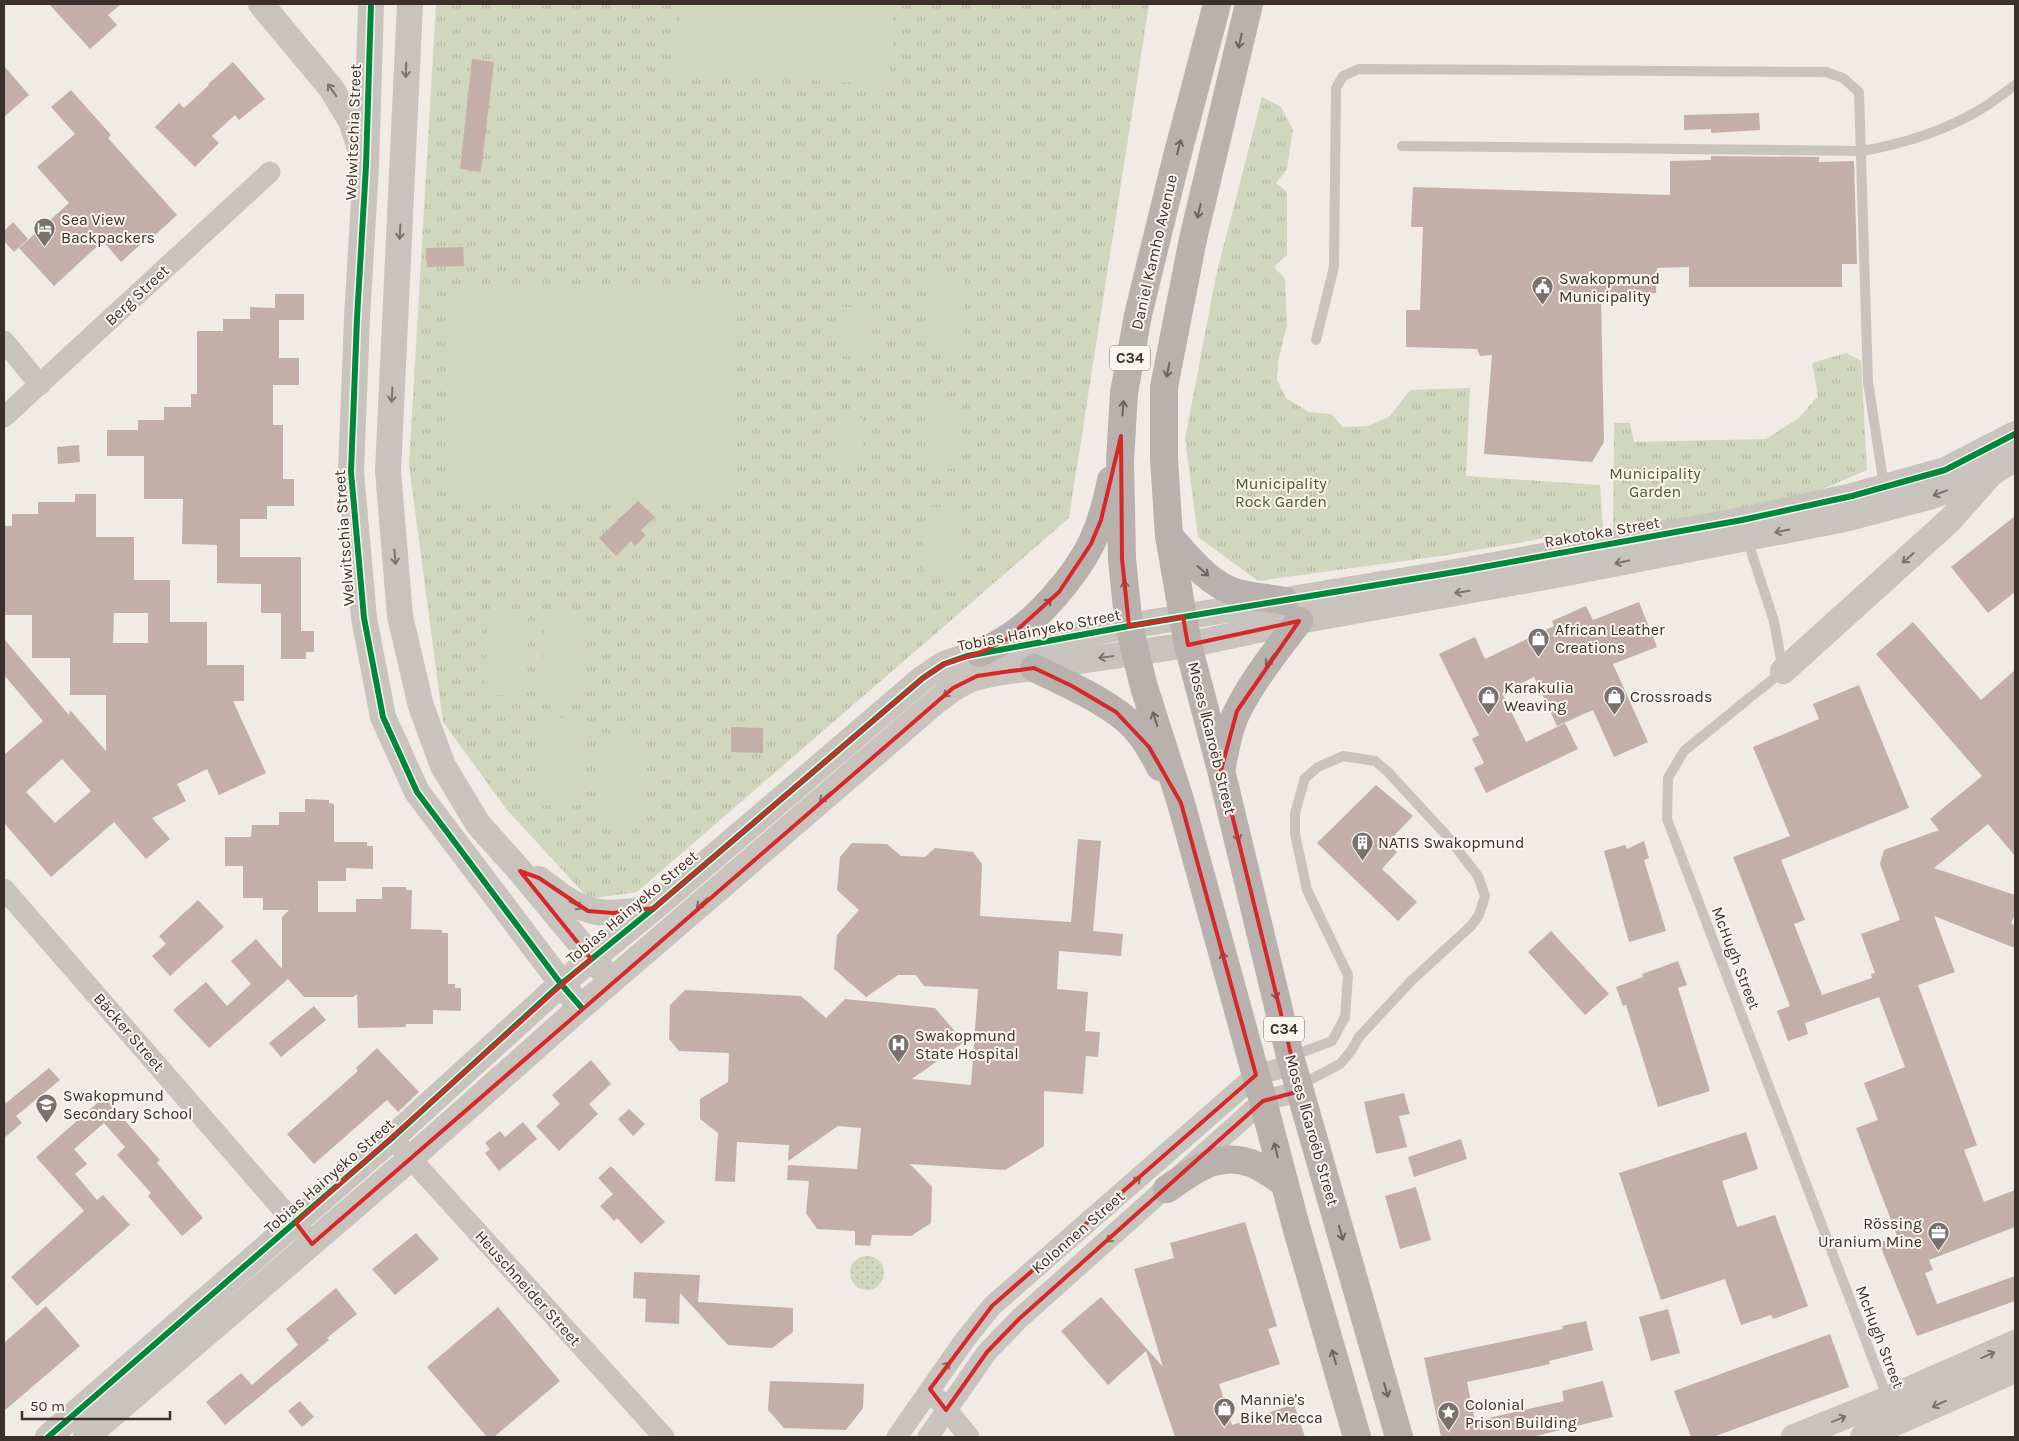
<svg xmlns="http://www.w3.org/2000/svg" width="2019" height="1441" font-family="Karla,sans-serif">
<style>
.grass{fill:url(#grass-dots)}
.park{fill:url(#park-tufts)}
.pitch{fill:#d1d6bf}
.building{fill:#c3afa7;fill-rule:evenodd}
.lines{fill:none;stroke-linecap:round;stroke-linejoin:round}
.service{stroke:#c9c3be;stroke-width:10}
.minor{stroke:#c9c3be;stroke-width:21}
.tertiary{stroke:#c9c3be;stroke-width:26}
.primary{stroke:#b8b1ad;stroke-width:28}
.cycleway-casing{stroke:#fbf5ee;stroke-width:9}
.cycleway{stroke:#00873e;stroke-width:6}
.oneway{stroke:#6d645f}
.oneway2{stroke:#7b726d}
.marked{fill:none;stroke:#d62828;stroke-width:4;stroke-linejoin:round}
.labels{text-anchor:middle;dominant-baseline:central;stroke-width:4;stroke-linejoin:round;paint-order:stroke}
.shield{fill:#fbf5ee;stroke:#756b66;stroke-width:1}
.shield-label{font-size:15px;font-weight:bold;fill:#3b302b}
.street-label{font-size:16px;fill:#3b302b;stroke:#fbf5ee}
.poi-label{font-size:16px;fill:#3b302b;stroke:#fbf5ee;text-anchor:start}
.park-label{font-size:16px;fill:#4a5a2e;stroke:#fbf5ee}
</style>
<defs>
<pattern id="grass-dots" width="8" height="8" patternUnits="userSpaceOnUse" patternTransform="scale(1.25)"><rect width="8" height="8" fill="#d1d6bf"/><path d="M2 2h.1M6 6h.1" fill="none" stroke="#b4b8a4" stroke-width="1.8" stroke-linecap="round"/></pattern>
<pattern id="park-tufts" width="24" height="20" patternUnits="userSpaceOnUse" patternTransform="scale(1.25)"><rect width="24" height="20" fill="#d1d6bf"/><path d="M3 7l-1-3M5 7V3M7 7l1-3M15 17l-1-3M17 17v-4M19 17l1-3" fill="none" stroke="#b4b8a4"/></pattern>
</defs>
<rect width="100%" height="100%" fill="#f0ebe5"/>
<path class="grass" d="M850 1273a17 17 0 1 1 34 0a17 17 0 1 1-34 0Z"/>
<path class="park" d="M436,4h713l-80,514 -432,374 -48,7 -82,-89 -64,-88 -34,-257z
M1262,97l19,10 12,23 -6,39 -11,14 11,9v63l-13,12 11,12 2,46 -9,36 -1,19 9,18 23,14 22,2 12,13 26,-1 21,-10 20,-26 60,-2 -4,88 134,9 3,43 -155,27 -190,26 -60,-44 -13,-98 31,-163z
M1846,353l15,8 6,109 -63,27 -191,34 1,-108h16l4,19 132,-3 33,-21 19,-22 -6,-33z"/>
<path class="pitch" d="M680,4h215l-6,81 -214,-14z
M931,278l33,1 -1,74 -34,-1z
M451,285l285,3 -3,213 -284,-3z
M842,307h23v50l-24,-1z
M929,397l34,1 -2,71 -34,-1z
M840,418h22v48h-23z
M925,507h35l-2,72h-34z
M544,614l42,1 -2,83 -42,-1z
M487,615h41l-1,81 -41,-1z
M542,718h43v87h-43z
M602,733l41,1 -2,87h-41z"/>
<path class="building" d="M49,4h72l-13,11 9,10 -27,24z
M472,59l22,3 -13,110 -21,-3z
M233,62l32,37 -26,21 -4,-5 -23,21 7,7 -24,24 -40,-40 24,-24 5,5 25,-23 -1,-1z
M4,66l25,29 -25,22z
M71,90l40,45 -3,3 69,77 -22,20 -2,-2 -32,29 -18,-21 -49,45 -35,-38 50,-45 -32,-36 38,-33 -24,-27z
M1759,113l1,17 -49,3v-4l-27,1v-15z
M1711,156l108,1v5l35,-1 3,103h-15v23h-153v-20l-32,1 -1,25 -55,6 3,143 -12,20 -108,-8 8,-99 -12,1 -3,-7 -71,-2v-37h14l3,-83h-12l2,-40 257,8v-34l41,-1z
M13,222l15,17 -14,13 -10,-11v-10z
M463,247l1,19 -37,1 -1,-19z
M275,294h29v26h-25v38h20v27h-26v40h10v54h11v27h-27v13h-27v38h61v74h13v21h-8v7h-25v-46h-20v-29l-44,-1v-38l-35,-1 1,-45h-39v-43h-37v-26h31v-10h26v-13h27v-13h6v-63h26v-12h27v-12l25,1z
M79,445l1,17 -22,2 -1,-17z
M75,494h21v43h38v43h36v42h37v43h37v36h-11l33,72 -47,22 -12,-26 -30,15 9,17 -34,17 18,21 -24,20 -32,-37 -63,55 -47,-54v-68l39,-34 -39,-46v-36l65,76 1,-5 36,41v-56h-36v-37h-38v-43h-28v-89h8v-12h26v-12h37zM114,613h34v30h-35zM62,759l29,32 -36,32 -29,-31z
M638,501l17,16 -14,13 5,5 -11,11 -4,-5 -15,15 -17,-18z
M2015,516v76l-27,21 -37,-46z
M1639,602l18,45 -44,17 35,78 -34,15 -21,-47 -36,16 -23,-49 -32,16 24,49 39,-19 13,26 -92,44 -12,-25 10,-5 -12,-24 7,-4 -40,-81 36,-17 10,22 69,-33 -2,-5 34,-15 7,14z
M1913,622l68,78 34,-30v186l-27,-32 -54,44 81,27v18l-4,11 4,1v23l-81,-32 21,56 -37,13 59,160 -13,5 20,52 31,-12v37l-86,33 4,10 -8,3 12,31 78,-28v25l-98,35 -38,-93 18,-7 -41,-108 22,-8 -14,-37 41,-16 -26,-70 -74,26 3,11 -20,7 -11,-30 13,-5 -57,-149 57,-21 -37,-89 66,-28 -6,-15 46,-19 50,123 -128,52 24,60 -11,4 28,71 50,-17 -1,-4 4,-1 -14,-39 39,-14 -20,-56 4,-14 55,-20 -9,-11 52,-43 -106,-122z
M731,727l32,1v25l-32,-1z
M1376,785l37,31 -26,27 10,9 -15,17 35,33 -19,19 -81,-78z
M305,799l24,1v3l5,1v38h33v4h6v23l-27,-1v13h-28v31h38v-13h26v-12h24v3h6l-1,39 31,1v3h6v51h7v4h6v23l-28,-1v14h-27v3l-48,1 -1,-34 -4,3h-49l-16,-18 -79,69 -36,-38 33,-28 21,24 24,-22 -20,-23 25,-22 26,30v-52l7,-7h-26v-12h-20v-32h-18v-29h26l1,-12h27v-13h26z
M1078,839l23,2 -8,90 30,3 -2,22 -62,-5 -2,38 31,3 -3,39 15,1 -2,25 -12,-1 -3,38 -39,-3v55l-39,24 -95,-6 22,23 -1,36 -20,13 -39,-1 -2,11 -15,-1v-14l-38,-2 -11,-16 3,-32 -22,-1 1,-15 69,4 4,-41 -23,-2 -50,35 1,-16 -52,-3 -2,40 -20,-1 3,-48 -18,-14v-20l28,-17 1,-29 -50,-2 -10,-12 1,-34 15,-15 116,6 25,22 19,-19 90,9 29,34 -52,37 59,6 7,-96 -54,-3 -8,-11h-18l-32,22 -32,-28 3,-34 22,-25 -22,-20 3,-33 12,-14 35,1 14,12 24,1 10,-9 38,4 9,12 -2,52 91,6z
M1644,841l5,17 -5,2 22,71 -37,11 -25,-91 21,-6 2,4z
M198,900l26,27 -54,49 -18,-20 14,-12 -7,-8z
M1551,931l58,63 -24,21 -57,-63z
M1678,961l9,24 -9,3 32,103 -52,16 -32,-102 -3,1 -7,-19 27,-10 -1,-3z
M314,1006l12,14 -45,37 -12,-14z
M377,1048l42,44 -21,20 -11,-12 -73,64 -27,-30 71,-63 -2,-3z
M591,1060l20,24 -22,20 9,10 -39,37 -23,-25 24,-22 -8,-9z
M49,1068l11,12 -44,36 6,7 -18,15v-37l2,2z
M1404,1093l6,21 -11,2 8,31 -31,7 -12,-52z
M104,1097l56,63 -3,3 46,55 -21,18 -34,-40 3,-3 -34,-38 8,-8 -21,-24 -30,26 13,15 -12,10 22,26 6,-5 27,30 -93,81 -26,-29 73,-66 -48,-54z
M629,1109l16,15 -12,12 -15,-17z
M523,1122l14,17 -38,32 -14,-18 5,-4 -5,-6 15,-12 5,6z
M1746,1132l12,37 -36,12 15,46 38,-12 33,91 -35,13 -2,-4 -30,10 -16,-46 -64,21 -42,-127z
M1461,1139l6,20 -53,18 -6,-20z
M611,1166l54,56 -24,22 -24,-26 -3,3 -14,-15 13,-12 -15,-16z
M1416,1187l15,53 -31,9 -15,-53z
M1245,1222l32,104 -9,3 12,35 -61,20 13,41 62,-21 11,33h-130l-29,-86 -38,34 -47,-54 40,-34 62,70 -29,-98 40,-11 -4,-15z
M416,1233l23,26 -44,36 -23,-26z
M634,1272l66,3 -2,27 95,6v24l-21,16 -44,-3 -48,-52 -1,31 -34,-2 1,-23 -13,-1z
M336,1288l21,26 -30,24 2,2 -104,85 -19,-23 35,-29 11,12 46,-40 -12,-16z
M46,1306l34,40 -76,65v-68z
M498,1307l62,74 -66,56h-7l-60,-70z
M1668,1309l12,44 -29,8 -12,-44z
M1586,1321l7,29 -44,11 1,3 -83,18 8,39 89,-20 -2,-10 41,-10 10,36 -81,20h-91l-17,-79 139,-29 -1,-3z
M1830,1334l19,53 -136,50h-22l-17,-46z
M770,1381l94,3 -1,24 -17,22 -62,-2 -16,-18z
M300,1401l14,16 -12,10 -14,-16z"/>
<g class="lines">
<path class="service" d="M1402,146l460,5c40,-7 83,-20 119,-42 12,-7 23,-16 34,-24
M1316,340l18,-73 2,-179 7,-12 16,-7 467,3 17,6 16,14 9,290 16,104
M1747,539l27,82 9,50 -99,80 -16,27 -1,41 221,580
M1292,1056l40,-15 13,-24 3,-42 -41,-85 -12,-56v-21l10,-35 13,-11 25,-11 32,5 13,11 59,64 31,40 7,20 -6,19 -8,11 -59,54 -53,57 -8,14 -11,13 -40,21"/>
<path class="minor" d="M4,341l36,44
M4,417l266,-245
M4,889l300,345
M401,1148l263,289
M938,1399l31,38
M897,1437l67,-96 28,-35 264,-231 37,-10
M928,1437l59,-85 32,-33 244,-218 37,-10"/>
<path class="tertiary" d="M261,4l70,84 20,33 10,30
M371,4l-5,162 -9,152 -6,154 13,146 19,99 34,75 155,205
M410,4l-22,467 12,145 21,90 22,60 35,58 42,47 84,101
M1783,671l167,-151 39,-44
M539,879c47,37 56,38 115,29
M48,1437l344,-299 169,-154 93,-76 269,-230 21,-14 23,-8 162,-30 332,-55 281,-51 110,-24 93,-26 70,-36
M86,1437l325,-279 170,-151 352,-303c27,-22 37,-27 71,-32l184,-27 111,-24 268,-48 278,-54 84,-22 63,-24 23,-15
M1794,1437l94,-38 127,-56
M1863,1437l152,-67"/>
<path class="primary" d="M1217,4l-42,160 -37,151 -14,78 -4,68 2,98 3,30 4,37 15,61 37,116 82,298 34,129 60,207
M1249,4l-56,235 -29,148v72l5,77 19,109 33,125 69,286 109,381
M1169,536c19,21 41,50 69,57 15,4 32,5 47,8
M979,653c9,-4 19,-9 27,-14 32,-19 70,-64 86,-97 9,-19 15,-41 19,-62
M1034,668c31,15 78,35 101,60 10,11 18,25 25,39
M1222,766c4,-19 7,-39 16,-56 16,-32 39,-60 61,-89
M1167,1189c27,-18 49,-38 84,-26 11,4 23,13 33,20"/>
<defs>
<path id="cycleway" d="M371,4l-5,162 -9,152 -6,154 13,146 19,99 34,75 144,192 20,23
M48,1437l344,-299 169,-154 93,-76 269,-230 21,-14 23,-8 162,-30 332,-55 281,-51 110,-24 93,-26 70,-36"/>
</defs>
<use href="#cycleway" class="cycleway-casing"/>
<use href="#cycleway" class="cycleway"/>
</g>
<defs><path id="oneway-shaft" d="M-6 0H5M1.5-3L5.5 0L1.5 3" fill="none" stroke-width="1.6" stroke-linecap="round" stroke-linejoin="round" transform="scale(1.25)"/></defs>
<g class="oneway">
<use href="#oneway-shaft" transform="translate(1240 41) rotate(103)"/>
<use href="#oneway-shaft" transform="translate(1179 147) rotate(-75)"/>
<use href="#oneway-shaft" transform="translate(1199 211) rotate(103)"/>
<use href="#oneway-shaft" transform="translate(1168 370) rotate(101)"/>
<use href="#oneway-shaft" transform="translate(1123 408) rotate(-86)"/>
<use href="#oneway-shaft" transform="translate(1203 571) rotate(42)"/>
<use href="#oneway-shaft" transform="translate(1125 588) rotate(-96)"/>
<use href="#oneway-shaft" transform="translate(1046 604) rotate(-45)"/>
<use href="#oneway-shaft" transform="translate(1270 660) rotate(126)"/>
<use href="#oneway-shaft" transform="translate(1155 719) rotate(-108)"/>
<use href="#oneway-shaft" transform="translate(1237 834) rotate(77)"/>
<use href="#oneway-shaft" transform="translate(1224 959) rotate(-105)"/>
<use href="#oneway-shaft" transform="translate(1275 992) rotate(77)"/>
<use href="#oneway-shaft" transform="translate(1276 1150) rotate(-104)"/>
<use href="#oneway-shaft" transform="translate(1341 1233) rotate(74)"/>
<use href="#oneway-shaft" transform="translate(1334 1357) rotate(-106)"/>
<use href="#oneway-shaft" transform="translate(1386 1390) rotate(74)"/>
</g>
<g class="oneway2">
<use href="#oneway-shaft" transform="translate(406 70) rotate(92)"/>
<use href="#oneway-shaft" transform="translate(332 90) rotate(-125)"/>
<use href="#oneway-shaft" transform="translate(400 232) rotate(93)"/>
<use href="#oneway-shaft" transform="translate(392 395) rotate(93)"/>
<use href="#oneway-shaft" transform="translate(1940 493) rotate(159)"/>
<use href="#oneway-shaft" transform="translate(1782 531) rotate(169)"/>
<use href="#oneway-shaft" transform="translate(395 557) rotate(85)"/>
<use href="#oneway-shaft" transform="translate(1908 558) rotate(138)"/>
<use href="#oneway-shaft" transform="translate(1622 562) rotate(169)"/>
<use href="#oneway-shaft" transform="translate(1462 592) rotate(170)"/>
<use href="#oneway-shaft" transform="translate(1106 657) rotate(172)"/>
<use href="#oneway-shaft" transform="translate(949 692) rotate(142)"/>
<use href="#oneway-shaft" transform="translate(825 797) rotate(139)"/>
<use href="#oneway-shaft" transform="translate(702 903) rotate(139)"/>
<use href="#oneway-shaft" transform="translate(576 905) rotate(28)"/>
<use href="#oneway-shaft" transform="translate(1135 1182) rotate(-42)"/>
<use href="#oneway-shaft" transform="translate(1112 1237) rotate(139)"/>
<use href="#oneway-shaft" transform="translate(1988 1355) rotate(-24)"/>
<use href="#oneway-shaft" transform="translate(945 1368) rotate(-55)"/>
<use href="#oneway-shaft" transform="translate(1939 1404) rotate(155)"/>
<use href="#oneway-shaft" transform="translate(1839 1419) rotate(-22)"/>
</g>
<path class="marked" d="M1121,436l1,123 7,67 54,-9 5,28 111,-24 -62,90 -16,59 79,321 -37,10 -244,218 -32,33 -41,58 -16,-21 62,-83 264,-231 -75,-272 -32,-56 -33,-35 -44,-26 -38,-18 -30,4 -27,4 -24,12 -641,556 -16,-21 295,-264 -71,-88 19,7 49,33 25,2 41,-5 269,-230 21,-14 35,-11 28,-14 52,-47 32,-48 10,-24z"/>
<defs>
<symbol id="hotel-pin" viewBox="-11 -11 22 30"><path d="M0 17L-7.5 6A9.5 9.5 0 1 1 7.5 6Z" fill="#7a716c" stroke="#fbf5ee"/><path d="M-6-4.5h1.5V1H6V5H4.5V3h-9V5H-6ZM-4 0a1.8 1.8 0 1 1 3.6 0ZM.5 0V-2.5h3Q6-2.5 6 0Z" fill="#fff"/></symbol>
<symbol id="civic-pin" viewBox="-11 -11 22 30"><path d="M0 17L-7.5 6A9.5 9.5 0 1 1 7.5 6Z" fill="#7a716c" stroke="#fbf5ee"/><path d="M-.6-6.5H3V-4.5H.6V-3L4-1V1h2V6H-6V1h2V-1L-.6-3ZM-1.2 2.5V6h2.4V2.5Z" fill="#fff"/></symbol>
<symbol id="shop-pin" viewBox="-11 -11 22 30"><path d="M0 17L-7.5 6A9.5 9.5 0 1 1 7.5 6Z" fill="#7a716c" stroke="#fbf5ee"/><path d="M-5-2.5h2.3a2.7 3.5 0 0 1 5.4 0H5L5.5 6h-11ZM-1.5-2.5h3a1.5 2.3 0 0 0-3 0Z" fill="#fff"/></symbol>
<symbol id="building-pin" viewBox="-11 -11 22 30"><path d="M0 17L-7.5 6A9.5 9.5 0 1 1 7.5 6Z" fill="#7a716c" stroke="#fbf5ee"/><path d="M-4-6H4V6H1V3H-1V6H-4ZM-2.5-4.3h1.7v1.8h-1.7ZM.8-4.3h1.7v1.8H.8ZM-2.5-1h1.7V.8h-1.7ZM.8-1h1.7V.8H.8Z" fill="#fff"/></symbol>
<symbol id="hospital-pin" viewBox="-11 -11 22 30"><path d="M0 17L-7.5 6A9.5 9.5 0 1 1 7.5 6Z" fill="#7a716c" stroke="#fbf5ee"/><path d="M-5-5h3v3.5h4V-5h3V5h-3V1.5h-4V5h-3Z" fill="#fff"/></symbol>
<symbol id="school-pin" viewBox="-11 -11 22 30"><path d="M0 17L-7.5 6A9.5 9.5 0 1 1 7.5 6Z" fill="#7a716c" stroke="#fbf5ee"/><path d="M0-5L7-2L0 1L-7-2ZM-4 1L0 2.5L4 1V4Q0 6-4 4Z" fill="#fff"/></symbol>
<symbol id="office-pin" viewBox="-11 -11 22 30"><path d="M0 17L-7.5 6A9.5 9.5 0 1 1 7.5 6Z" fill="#7a716c" stroke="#fbf5ee"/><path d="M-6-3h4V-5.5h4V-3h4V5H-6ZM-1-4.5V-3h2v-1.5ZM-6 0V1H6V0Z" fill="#fff"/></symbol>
<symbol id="sight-pin" viewBox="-11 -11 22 30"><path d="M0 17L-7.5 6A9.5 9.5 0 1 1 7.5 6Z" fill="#7a716c" stroke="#fbf5ee"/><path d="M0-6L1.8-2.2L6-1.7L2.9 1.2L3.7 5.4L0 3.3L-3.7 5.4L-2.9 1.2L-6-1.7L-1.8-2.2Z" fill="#fff"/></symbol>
</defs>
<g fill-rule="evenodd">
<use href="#hotel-pin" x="32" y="216" width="25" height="34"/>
<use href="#civic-pin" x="1530" y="274" width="25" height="34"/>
<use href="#shop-pin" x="1526" y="626" width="25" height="34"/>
<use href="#shop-pin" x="1476" y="684" width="25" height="34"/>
<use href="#shop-pin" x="1602" y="684" width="25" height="34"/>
<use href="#building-pin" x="1350" y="830" width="25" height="34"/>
<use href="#hospital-pin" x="886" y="1032" width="25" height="34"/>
<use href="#school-pin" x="34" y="1092" width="25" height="34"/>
<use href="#office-pin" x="1926" y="1220" width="25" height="34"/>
<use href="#shop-pin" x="1212" y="1396" width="25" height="34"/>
<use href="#sight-pin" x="1436" y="1400" width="25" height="34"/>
</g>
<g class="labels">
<g class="shield">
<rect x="1110" y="345.5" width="40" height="25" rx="4"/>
<rect x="1264" y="1016.5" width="40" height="25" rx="4"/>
</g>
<g class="shield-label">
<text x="1130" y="358">C34</text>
<text x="1284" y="1029">C34</text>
</g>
<g class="street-label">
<text transform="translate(353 132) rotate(-88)">Welwitschia Street</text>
<text transform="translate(1154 252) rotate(-77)">Daniel Kamho Avenue</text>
<text transform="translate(137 295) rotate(-43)">Berg Street</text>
<text transform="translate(1602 532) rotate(-10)">Rakotoka Street</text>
<text transform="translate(344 538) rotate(-94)">Welwitschia Street</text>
<text transform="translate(1039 630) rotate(-11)">Tobias Hainyeko Street</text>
<text transform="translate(1212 738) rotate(76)">Moses ǁGaroëb Street</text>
<text transform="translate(632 907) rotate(-40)">Tobias Hainyeko Street</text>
<text transform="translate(1736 958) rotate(69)">McHugh Street</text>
<text transform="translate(129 1032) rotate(49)">Bäcker Street</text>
<text transform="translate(1312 1130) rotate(74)">Moses ǁGaroëb Street</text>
<text transform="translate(329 1176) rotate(-41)">Tobias Hainyeko Street</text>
<text transform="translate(1078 1232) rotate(-41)">Kolonnen Street</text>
<text transform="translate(528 1288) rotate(48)">Heuschneider Street</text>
<text transform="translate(1880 1337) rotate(69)">McHugh Street</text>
</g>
<g class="poi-label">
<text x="61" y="219">Sea View<tspan x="61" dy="18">Backpackers</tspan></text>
<text x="1559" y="278">Swakopmund<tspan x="1559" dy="18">Municipality</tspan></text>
<text x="1555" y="629">African Leather<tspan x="1555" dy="18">Creations</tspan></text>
<text x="1504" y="687">Karakulia<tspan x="1504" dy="18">Weaving</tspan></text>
<text x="1630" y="696">Crossroads</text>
<text x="1378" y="842">NATIS Swakopmund</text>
<text x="915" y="1035">Swakopmund<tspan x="915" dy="18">State Hospital</tspan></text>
<text x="63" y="1095">Swakopmund<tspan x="63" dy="18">Secondary School</tspan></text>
<text x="1922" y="1223" text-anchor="end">Rössing<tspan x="1922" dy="18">Uranium Mine</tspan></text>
<text x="1240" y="1399">Mannie's<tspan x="1240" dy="18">Bike Mecca</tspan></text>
<text x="1465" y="1404">Colonial<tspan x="1465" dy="18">Prison Building</tspan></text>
</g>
<g class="park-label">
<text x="1655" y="473">Municipality<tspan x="1655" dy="18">Garden</tspan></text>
<text x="1281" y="483">Municipality<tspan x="1281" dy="18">Rock Garden</tspan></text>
</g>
</g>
<rect width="2019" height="1441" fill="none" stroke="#3b302b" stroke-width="10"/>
<path d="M22 1411v8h148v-8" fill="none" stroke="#3b302b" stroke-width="2.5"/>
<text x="30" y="1411" font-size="15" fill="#3b302b" stroke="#fbf5ee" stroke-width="4" paint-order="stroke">50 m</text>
</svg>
